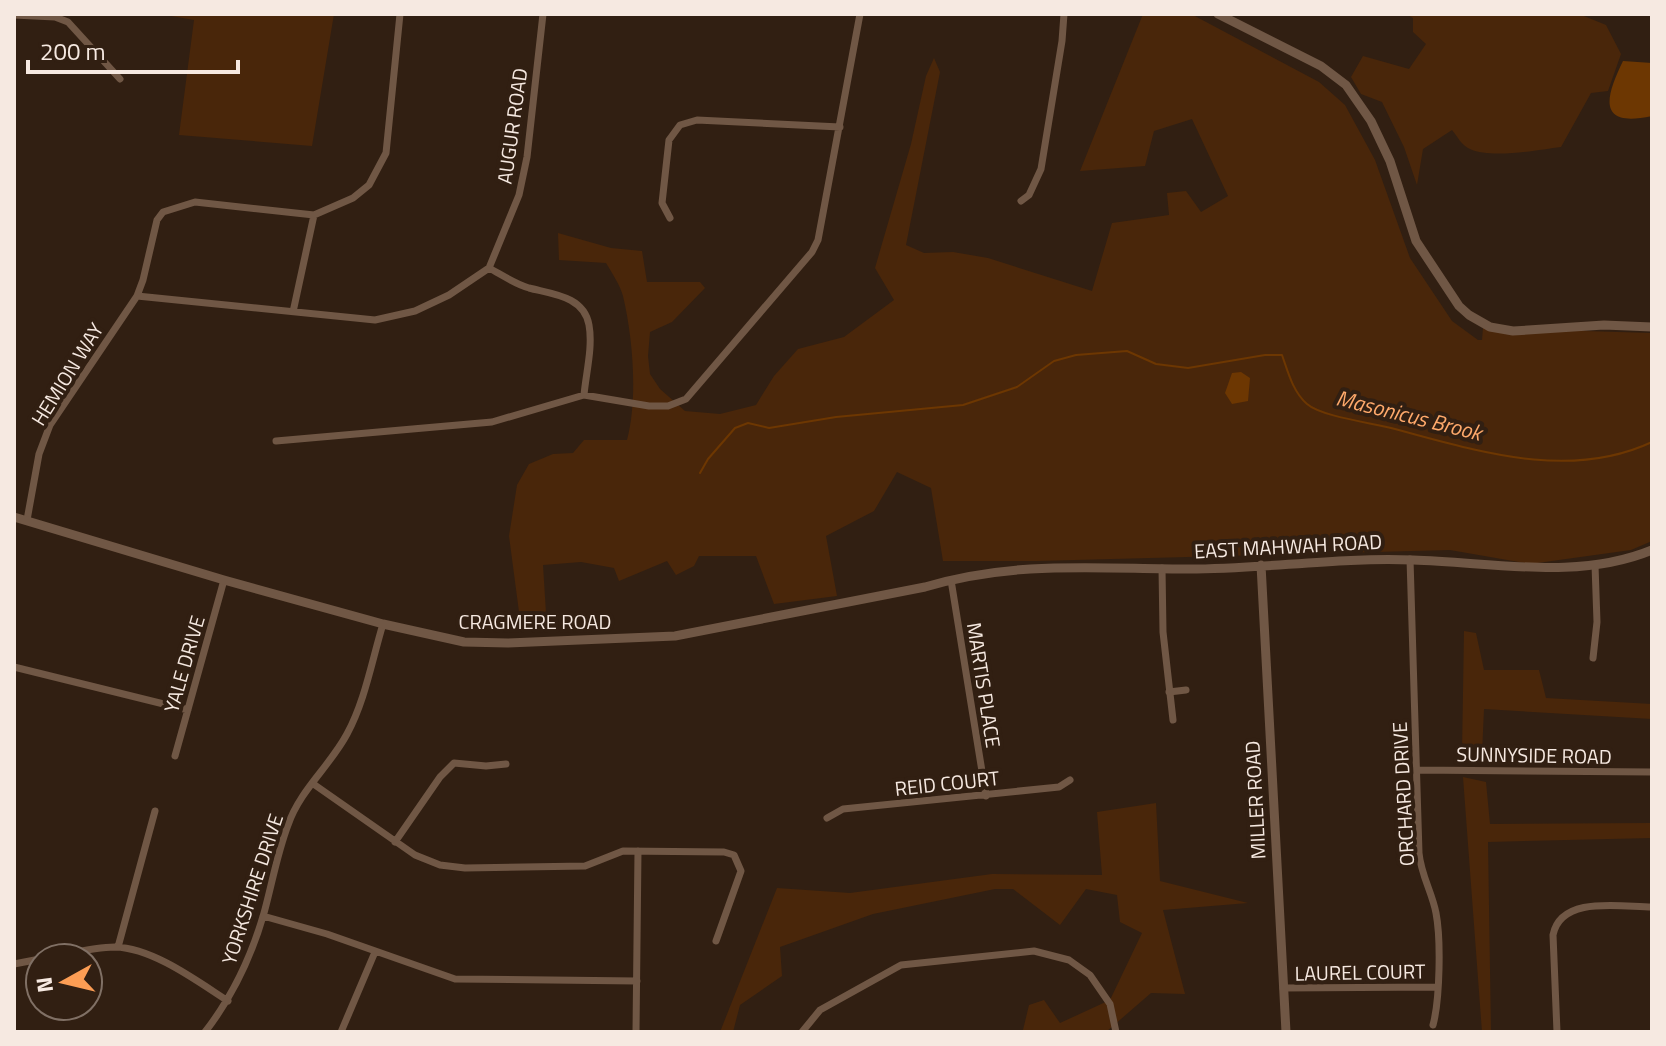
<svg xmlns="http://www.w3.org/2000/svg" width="1666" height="1046" font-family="'Titillium Web',sans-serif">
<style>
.green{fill:#49260a}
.water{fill:#6d3702}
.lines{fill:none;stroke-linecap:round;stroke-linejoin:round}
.stream{stroke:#6d3702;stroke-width:2}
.minor{stroke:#705745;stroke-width:7}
.tertiary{stroke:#705745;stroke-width:9}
.labels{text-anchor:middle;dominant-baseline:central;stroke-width:8;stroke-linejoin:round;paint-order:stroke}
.street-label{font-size:20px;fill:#f6e9e1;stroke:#311f12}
.water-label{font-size:22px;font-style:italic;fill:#fea96b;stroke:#311f12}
</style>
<rect width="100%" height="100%" fill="#311f12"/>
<path class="green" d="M160,14h174l-22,132 -133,-11 15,-115z
M1143,14h48l128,68 26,23 30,55 35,98 42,63 26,19h4l1,-12 169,5v208l-21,9 -101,14 -80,-14 -413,11h-94l-12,-73 -34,-16 -23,39 -48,25 11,60 -63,8 -18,-48h-57l-5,10 -18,9 -9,-14 -48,20 -5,-13 -33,-6 -38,3 4,64 -26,-2 -12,-91 8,-51 12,-21 24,-10 20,-1 11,-13h43c11,-41 6,-102 -4,-144 -3,-11 -11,-23 -17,-33l-47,-3 -1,-27 53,15 31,3 5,31h53l5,6 -33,34 -22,10 -2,24 2,18 10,15 25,22 35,3 36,-9 18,-29 24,-27 46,-12 50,-37 -19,-32 36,-124 15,-68 8,-18 6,14 -34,173 18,8 29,-1 35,6 104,33 20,-68 57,-8 -2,-22 19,-2 15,21 27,-16 -36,-77 -38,12 -9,35 -65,5z
M1406,14h173l27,11 15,29 -13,37 -17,2 -30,54c-24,3 -69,12 -91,2 -8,-3 -13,-13 -18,-19l-29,19 -6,36 -13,-38 -22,-45 -21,-8 -10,-17 12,-21 46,13 17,-25 -13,-12v-14z
M1464,631l12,2 8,37h55l7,28 106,6v15l-168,-10 -2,45 -20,-1z
M1463,777l23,5 4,42 162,-1v15l-164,4 3,190h-9z
M1156,803l4,78 88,22 -85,7 22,84 -34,-1 -45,39h-100l17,-2 6,-25 15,-5 16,23 50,-23 32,-67 -22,-11 -3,-27 -31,-6 -26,36 -47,-36h-18l-122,25 -93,33 2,29 -42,29 -7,27h-13l57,-144 73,5 142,-19 110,1 -5,-63z"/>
<path class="water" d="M1623,61l29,2v53c-55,12 -47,-18 -29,-55z
M1241,372l9,6 -2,23 -16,3 -7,-11 7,-20z"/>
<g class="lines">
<path class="stream" d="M700,473l8,-14 27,-31 13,-5 21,5 67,-11 127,-12 54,-18 37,-26 22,-6 51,-4 29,13 32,4 77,-13h17c6,17 11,37 25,49 15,13 67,19 88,25 83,22 174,52 257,13"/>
<path class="minor" d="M14,15l41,2 13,5 52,57
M1021,201l8,-6 12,-26 21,-128 2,-27
M670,218l-8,-15 7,-63 11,-15 17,-5 143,7
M489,268c13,7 26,16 40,20 23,6 55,8 60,37 4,22 -3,48 -5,70
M137,296l238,24 40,-9 34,-16 40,-27 30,-73 8,-38 16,-143
M293,312l21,-97
M276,441l216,-19 92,-27 65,11h19l18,-7 126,-147 6,-12 42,-226
M27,520l12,-66 11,-29 87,-129 6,-16 14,-60 6,-8 32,-10 119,13 39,-17 16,-13 17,-32 14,-139
M1410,559l9,294c2,22 13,39 17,60 5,26 4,86 -3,112
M1162,568l1,64 10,88
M951,580l35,216
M1593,658l4,-36 -2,-57
M14,667l174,43
M1169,692l17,-2
M175,756l49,-176
M1416,770l236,2
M312,783l103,72 25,10 25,3 120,-2 38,-15 101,1 10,3 7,16 -25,70
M827,818l16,-9 216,-22 11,-7
M395,842l45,-65 14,-14 32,3 20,-2
M263,916l64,18 128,45 182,2
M118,947l37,-136
M46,958c23,-4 46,-11 69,-11 38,1 82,34 113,54
M14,964l26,-5
M1283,988l154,-1
M205,1032c28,-36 46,-74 59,-119 8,-29 13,-59 24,-88 12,-35 42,-59 59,-91 18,-33 25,-74 36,-110
M341,1032l34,-80
M636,1032l2,-181
M802,1032l18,-22 81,-45 133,-14 35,9 21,15 20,29 6,28
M1557,1032l-4,-97c8,-40 68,-28 99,-28"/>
<path class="tertiary" d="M1218,14l103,52 25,19 25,36 19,40 26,80 43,65 10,9 21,12 23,4 91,-6 48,2
M14,517l210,63 159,44 81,18 44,1 167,-7 250,-49c90,-27 173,-18 264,-18 75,0 149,-12 224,-9 79,2 164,21 239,-10
M1261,565l25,467"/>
</g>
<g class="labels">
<g class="street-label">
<text transform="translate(512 126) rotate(-82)">AUGUR ROAD</text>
<text transform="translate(67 374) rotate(-58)">HEMION WAY</text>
<text transform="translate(1288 546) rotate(-3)">EAST MAHWAH ROAD</text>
<text x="535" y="621">CRAGMERE ROAD</text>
<text transform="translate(184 664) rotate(-74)">YALE DRIVE</text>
<text transform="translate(984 685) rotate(81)">MARTIS PLACE</text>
<text transform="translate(1534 755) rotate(1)">SUNNYSIDE ROAD</text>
<text transform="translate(947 783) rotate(-6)">REID COURT</text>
<text transform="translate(1403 794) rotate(-93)">ORCHARD DRIVE</text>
<text transform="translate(1255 800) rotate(-93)">MILLER ROAD</text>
<text transform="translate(252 889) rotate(-72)">YORKSHIRE DRIVE</text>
<text transform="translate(1360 972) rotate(-1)">LAUREL COURT</text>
</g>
<g class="water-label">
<text transform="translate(1409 415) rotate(14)">Masonicus Brook</text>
</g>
</g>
<rect width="1666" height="1046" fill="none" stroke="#f6e9e1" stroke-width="32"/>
<g transform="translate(64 982) rotate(262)"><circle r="38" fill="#311f12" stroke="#807065" stroke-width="2"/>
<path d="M0-6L14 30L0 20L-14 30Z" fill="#fc9d54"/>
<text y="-12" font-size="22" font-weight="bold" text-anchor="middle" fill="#f6e9e1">N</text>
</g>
<path d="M28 60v12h210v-12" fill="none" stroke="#f6e9e1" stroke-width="4"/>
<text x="40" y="60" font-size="24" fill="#f6e9e1" stroke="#311f12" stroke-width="6" paint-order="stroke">200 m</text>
</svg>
